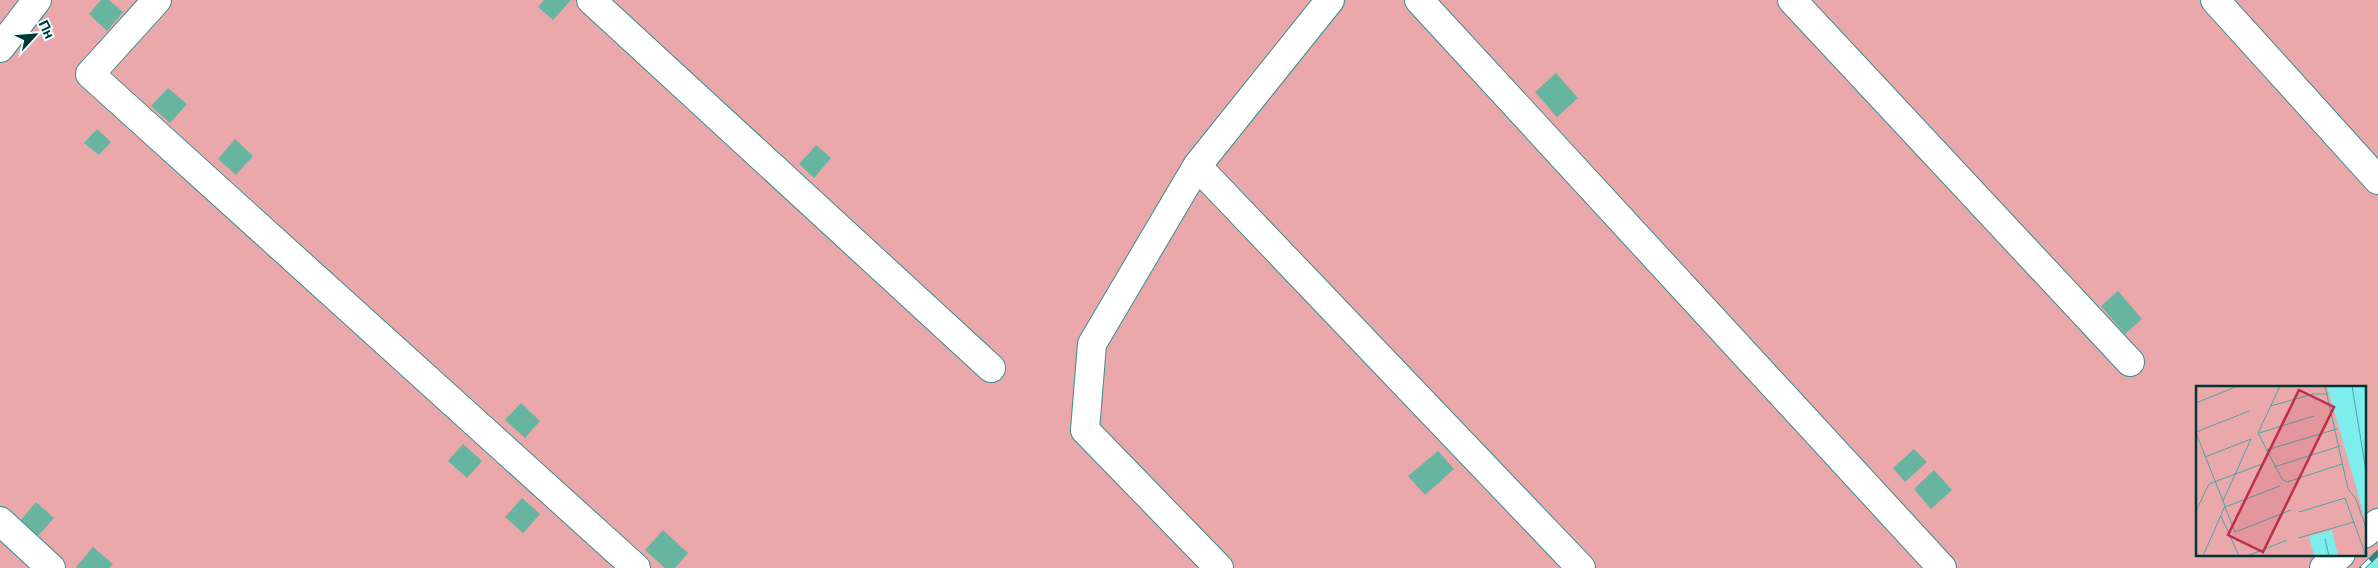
<svg xmlns="http://www.w3.org/2000/svg" width="2378" height="568" font-family="Barlow,sans-serif">
<style>
.green{fill:#eaa8ab;fill-rule:evenodd}
.building{fill:#67b4a0}
.lines{fill:none;stroke-linecap:round;stroke-linejoin:round}
.minor-casing{stroke:#378d8d;stroke-width:30}
.minor{stroke:#fff;stroke-width:28}
.rail-casing{stroke:#338080;stroke-width:5.5}
.rail{stroke:#eafefd;stroke-width:4;stroke-dasharray:11;stroke-linecap:butt}
.inset-road{fill:none;stroke:#4ca4a3;stroke-width:1}
.view{fill:#be2d4a;fill-opacity:0.15;stroke:#be2d4a;stroke-width:2.5}
.inset-edge{fill:none;stroke:#003535;stroke-width:2.5}
</style>
<rect width="100%" height="100%" fill="#7eeeed"/>
<path class="green" d="M0,0h2378v553l-17,15h-2361zM2197,387h167v167h-167z"/>
<path class="building" d="M101,0h8l14,12 -16,19 -18,-17z
M544,0h27l-18,20 -15,-13z
M1556,73l22,25 -21,19 -22,-25z
M168,88l19,16 -17,19 -19,-17z
M97,129l14,13 -12,13 -15,-12z
M235,139l18,17 -17,19 -18,-16z
M816,145l15,13 -17,20 -15,-14z
M2118,291l24,28 -17,15 -24,-28z
M521,403l19,18 -15,17 -20,-18z
M463,444l19,17 -15,17 -19,-17z
M1914,449l13,13 -22,20 -12,-14z
M1438,451l16,18 -29,26 -17,-19z
M1934,470l18,20 -21,19 -17,-20z
M522,498l18,16 -17,19 -18,-16z
M36,502l18,16 -17,19 -17,-16z
M663,530l25,23 -13,15h-10l-20,-18z
M93,547l20,17 -4,4h-32l-1,-1z"/>
<g class="lines">
<defs>
<path id="minor" d="M157,0l-67,74 546,494
M591,0l400,368
M1419,0l523,568
M1792,0l338,362
M2215,0l163,180
M0,48l37,-48
M1197,166l384,402
M0,521l51,47
M2364,534l14,-11
M1219,568l-134,-138 7,-86 105,-178 133,-166
M2324,568l17,-14"/>
</defs>
<use href="#minor" class="minor-casing"/>
<use href="#minor" class="minor"/>
<defs>
<path id="rail" d="M2362,568l16,-15"/>
</defs>
<use href="#rail" class="rail-casing"/>
<use href="#rail" class="rail"/>
</g>
<g transform="translate(2196 386)">
<rect width="170" height="170" fill="#7eeeed"/>
<path d="M0,0h131l39,136v34h-28l-6,-26 -23,6 5,20h-118z" fill="#eaa8ab"/>
<path class="inset-road" d="M84,0l-22,47 24,46 5,3 55,-18M129,0l23,103 8,10 10,29M156,0l14,85M0,17l42,-17M75,20l42,-12h15M0,46l53,-21M0,47l29,73 -22,50M63,47l55,-17M70,64l71,-21M9,71l46,-18M78,81l66,-21M27,115l28,-62M29,121l10,25 56,-22M29,121l55,-21M0,125l13,-27 53,-20M103,126l46,-14 21,58M25,130l18,40M102,152l56,-16M129,153l4,17M51,170l40,-16"/>
<path class="view" d="M103,4l35,17 -71,145 -35,-17z"/>
<rect width="170" height="170" class="inset-edge"/>
</g>
<g transform="translate(35 35) rotate(64)" stroke="#eafefd" stroke-width="4" paint-order="stroke">
<path d="M0-4L9 19L0 12L-9 19Z" fill="#003535"/>
<text y="-8" font-size="14" font-weight="bold" text-anchor="middle" fill="#003535">Пн</text>
</g>
</svg>
